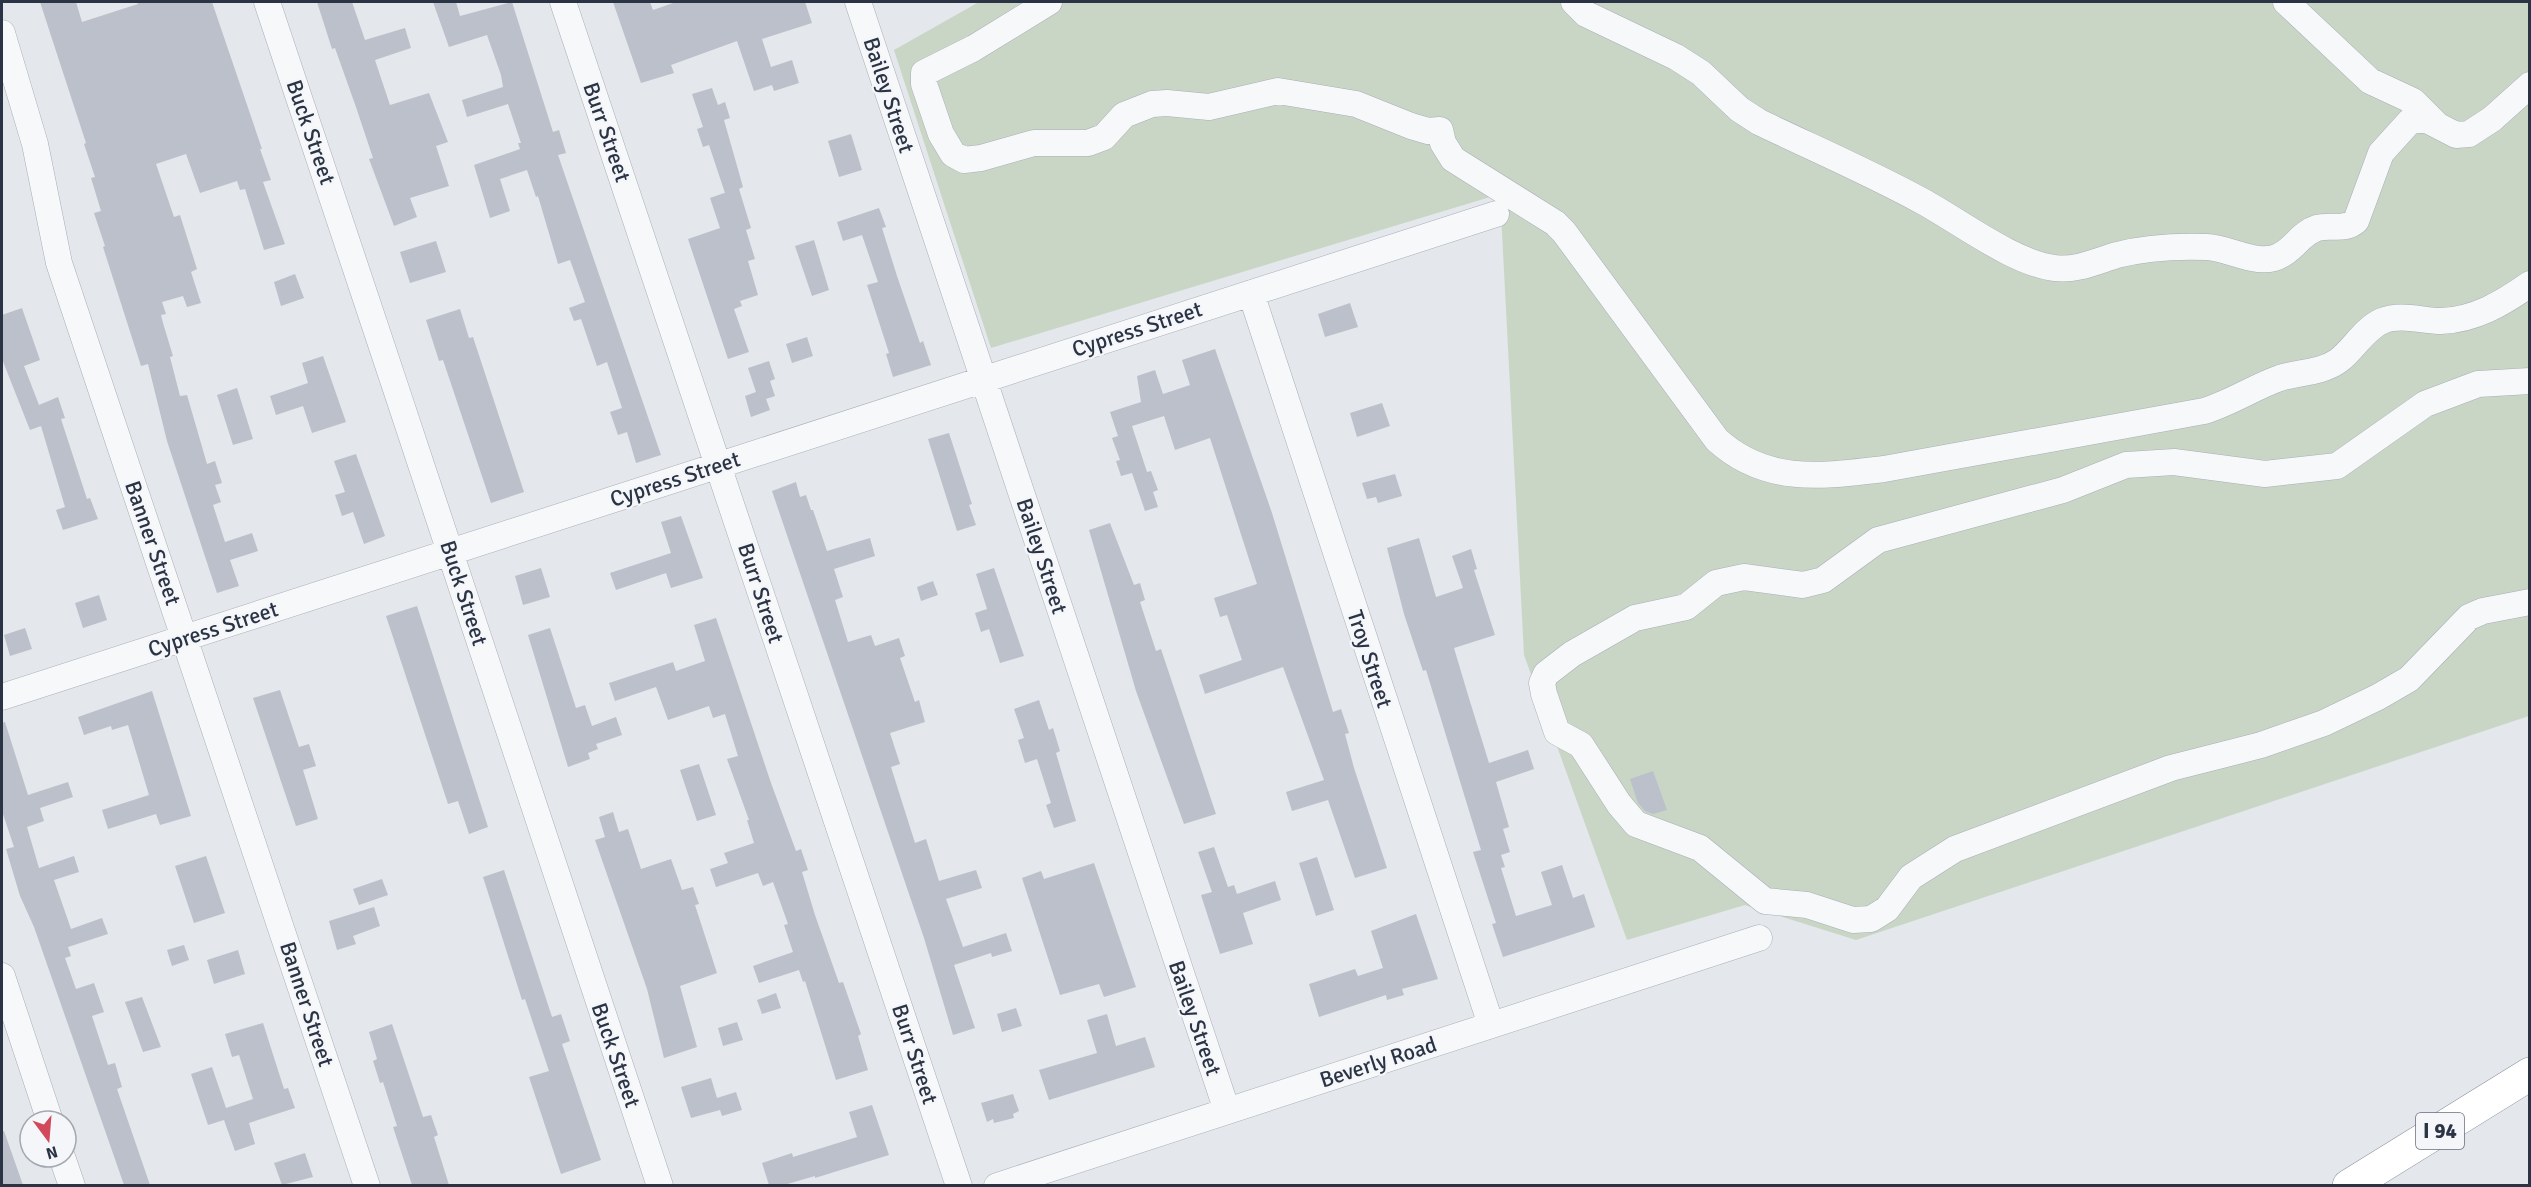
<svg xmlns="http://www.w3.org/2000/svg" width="2531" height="1187" font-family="Signika,sans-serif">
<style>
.green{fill:#c9d6c5}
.building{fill:#bbc0ca}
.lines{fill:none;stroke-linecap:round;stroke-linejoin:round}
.minor-casing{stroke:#a9aeb7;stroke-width:27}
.highway-casing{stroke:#8b94a3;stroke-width:34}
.minor{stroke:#f7f8fa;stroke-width:26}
.highway{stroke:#fff;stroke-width:33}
.labels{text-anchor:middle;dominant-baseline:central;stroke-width:4.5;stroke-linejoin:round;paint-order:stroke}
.shield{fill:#f4f6f9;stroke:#676e7b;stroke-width:1.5}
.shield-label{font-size:21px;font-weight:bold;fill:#2b3445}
.street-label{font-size:22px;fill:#2b3445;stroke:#f4f6f9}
</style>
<rect width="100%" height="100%" fill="#e4e7ec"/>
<path class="green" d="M979,2h1550v714l-673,224 -111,-35 -118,35 -103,-285 -24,-461 -509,154 -97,-298z"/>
<path class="building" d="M40,2h36l6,20 56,-18 -1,-2h75l50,147h-2l11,31 -8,2 22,62 -21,6 -19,-61 -5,1 -3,-9 -37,12 -14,-39 -30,10 18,53 6,-2 17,54 -6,3 10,31 -14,4 -4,-11 -21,6 4,12 -5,1 2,8 10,33 -3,1 10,39 7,-1 20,69 8,-3 7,22 -7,2 6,17 -8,3 12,37 27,-9 6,18 -28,9 9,26 -22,7 -50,-152 -19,-77 -7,2 -38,-119 2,-1 -11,-33 7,-2 -10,-33 4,-1 -11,-33 2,-1z
M317,2h35l13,38 40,-12 6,20 -36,12 15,45 39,-12 19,49 -12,4 13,40 -39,12 7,19 -23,9 -25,-67 4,-1 -16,-48 -22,-62 -3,1z
M433,2h23l4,14 52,-14 41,130 6,-2 7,23 -8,2 103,300 -25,8 -9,-31 -9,3 -8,-23 12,-4 -15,-46 -10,4 -16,-47 -7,2 -5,-13 16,-6 -15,-42 -12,4 -20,-68 -2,1 -9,-27 -27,9 10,32 -20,7 -16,-53 46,-16 -2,-6h3l-13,-39 -41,13 -5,-17 41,-13 -2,-12 -14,-40 -38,12z
M613,2h37l3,8 23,-8h129l7,21 -50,16 9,28 21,-7 7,23 -25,8 -2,-6 -18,6 -17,-50 -66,24 3,8 -33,10z
M712,88l6,17 7,-3 5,16 -6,2 19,67 -4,2 12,39 -5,2 9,29 -7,2 10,34 -18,6 2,5 -8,3 15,43 -21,7 -40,-120 32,-11 -10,-30 17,-6 -2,1 -16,-48 -6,2 -6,-18 6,-2 -11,-33z
M851,134l11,36 -23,7 -11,-36z
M879,208l7,19 -4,1 15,48 23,67 3,-2 8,24 -38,12 -7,-23 3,-1 -22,-68 11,-3 -16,-47 -19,6 -6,-19z
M814,240l15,50 -17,6 -17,-50z
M436,241l10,31 -36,11 -10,-31z
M295,274l9,24 -23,8 -7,-24z
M1350,303l8,24 -33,10 -7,-23z
M22,308l18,52 -16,6 15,39 19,-8 7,21 -4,1 26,80 3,-1 8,21 -35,11 -7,-20 9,-3 -24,-81 -11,4 -28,-71v-44z
M460,309l9,29 4,-1 51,155 -33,11 -48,-143 -4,1 -13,-41z
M807,337l6,19 -21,7 -6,-19z
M1215,349l57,164 61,199 8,-3 8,24 -4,1 9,34 33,100 -32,10 -27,-78 -36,11 -6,-19 38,-12 -41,-113 -78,27 -6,-19 43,-15 -15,-45 -7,2 -6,-19 43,-14 -47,-146 -35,12 -11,-34 -32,10 15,46 4,-1 7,19 -5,2 5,15 -13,4 -13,-38 -11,3 -5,-15 4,-1 -8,-22 6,-2 -8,-24 31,-10 -4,-26 18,-6 8,24 27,-9 -8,-25z
M323,356l23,66 -34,11 -9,-27 -27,9 -6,-19 38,-13 -6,-20z
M769,361l6,18 -5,2 5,15 -9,3 4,11 -19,7 -6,-21 11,-4 -8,-24z
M237,388l16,51 -20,6 -16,-50z
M1382,403l8,23 -33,11 -7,-24z
M949,433l23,71 -3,1 7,20 -19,6 -29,-92z
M356,454l29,82 -21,8 -11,-32 -11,4 -7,-21 10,-3 -11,-31z
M1395,474l7,22 -24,7 -2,-6 -9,2 -5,-16z
M796,482l4,15 6,-2 5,15h2l14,41 43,-13 5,18 -41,13 9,28 -8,3 13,42 23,-7 4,11 24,-8 6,18 -5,2 15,44 4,-2 6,22 -35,11 10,31 -9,3 24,76 11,-4 13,42 37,-11 6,18 -36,11 17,48 43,-14 6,18 -20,6 -1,-4 -37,12 21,63 -22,7 -29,-97 -152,-447z
M681,516l22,62 -32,10 -5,-15 -50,17 -6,-17 61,-20 -10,-31z
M1110,523l24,62 6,-2 5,17 -5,2 16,49 5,-2 55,165 -32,10 -48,-133 -47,-161z
M1419,538l17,59 27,-9 -11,-32 19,-7 6,20 -3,1 21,65 -41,13 14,47 21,68 39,-13 6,19 -38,13 13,45 -6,2 7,23 -9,3 4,12 -4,1 15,48 36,-11 -11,-33 21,-7 11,33 11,-4 11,33 -92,30 -11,-33 4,-1 -23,-71 8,-2 -55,-180 -3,1 -19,-57 -17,-66z
M541,568l9,29 -27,8 -8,-29z
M994,568l30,88 -24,7 -11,-34 -8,3 -6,-19 12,-4 -11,-35z
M933,581l5,14 -17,6 -4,-14z
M99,595l8,25 -24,8 -8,-25z
M417,606l71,221 -19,7 -11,-33 -10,3 -62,-188z
M716,618l55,165 25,68 5,-2 7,21 -6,2 13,43 24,68 4,-1 18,52 -3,2 10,34 -32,10 -31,-99 -2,1 -4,-12 -40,13 -6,-17 40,-14 -9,-27 4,-1 -15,-42 -10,4 -5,-13 -42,14 -6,-18 18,-6 -4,-10 30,-10 -7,-23h2l-22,-61 11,-3 -13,-42 -12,4 -4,-12 -41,14 -12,-33 -41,14 -6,-18 64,-21 3,9 29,-10 -11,-36z
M25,628l7,21 -22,7 -6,-21z
M550,628l26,80 9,-3 7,21 24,-9 6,18 -26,9 2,5 -10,4 2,6 -22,8 -40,-132z
M280,690l19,57 10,-3 7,22 -13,4 15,49 -22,7 -43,-128z
M152,691l39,125 -31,9 -4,-11 -48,15 -6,-19 47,-15 -21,-70 -16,5 -1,-4 -27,9 -6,-18z
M1039,700l10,30 4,-2 7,23 -4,2 20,68 -22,7 -8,-23 5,-2 -14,-44 -12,4 -7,-23 6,-2 -10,-29z
M5,722l23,73 40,-13 5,15 -33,11 4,13 -17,6 12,41 35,-12 5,16 -25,8 17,49 31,-11 6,16 -40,13 3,9 -6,2 11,31 18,-6 10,29 -12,4 16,49 7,-2 7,24 -5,2 33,96h-26l-90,-258 -14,-31 -14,-47 8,-2 -12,-36v-88z
M699,764l17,51 -19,6 -17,-51z
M1653,771l14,39 -14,4 -8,-3 -7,-8 -8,-24z
M613,812l6,20 9,-3 13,40 30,-10 11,31 11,-3 6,17 -4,1 22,68 -37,13 17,61 -33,11 -17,-69 -52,-149 10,-3 -6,-20z
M1214,847l14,40 6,-2 3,9 38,-13 6,19 -38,13 10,31 -33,10 -19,-59 11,-3 -14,-40z
M206,856l19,57 -31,10 -19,-57z
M1317,857l17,53 -18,6 -17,-53z
M1094,863l42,124 -32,10 -5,-13 -39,11 -38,-117 19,-7 3,8z
M504,870l48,147 9,-3 9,27 -8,3 39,116 -40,14 -32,-97 20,-6 -24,-72 -3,1 -39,-123z
M382,879l6,16 -29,10 -6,-16z
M374,907l6,19 -27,10 3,8 -19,6 -8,-29z
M1416,914l22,65 -36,10 2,6 -17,5 -1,-5 -67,22 -10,-33 46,-15 3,7 25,-8 -12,-37z
M184,945l5,15 -17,6 -5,-16z
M238,950l7,24 -31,10 -7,-24z
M776,993l5,15 -19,6 -5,-14z
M142,997l19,50 -18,5 -18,-50z
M1016,1008l6,18 -20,6 -5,-18z
M1107,1014l9,32 29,-9 10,30 -106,33 -10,-30 58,-17 -10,-33z
M737,1022l6,18 -20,6 -5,-18z
M263,1023l21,66 4,-1 7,20 -46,15 6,21 -20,7 -11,-31 -16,5 -17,-51 21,-7 14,41 27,-9 -14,-44 -7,2 -7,-23z
M392,1024l31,93 8,-2 7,20 -4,2 15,48h-37l-19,-58 4,-1 -14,-44 -3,1 -7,-22 4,-2 -8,-27z
M711,1078l6,20 19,-6 6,18 -20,6 -2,-6 -29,8 -10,-31z
M1013,1094l6,17 -6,3 1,4 -20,5 -1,-4 -6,3 -6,-19z
M872,1105l17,50 -74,23v-2l-31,9h-15l-7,-22 30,-10 1,4 64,-20 -8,-25z
M2,1131h2l19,54h-21z
M305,1153l8,24 -31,8 -8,-22z"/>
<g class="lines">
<defs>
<path id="minor" d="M267,2c133,394 260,789 393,1184
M563,2l396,1184
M858,2l369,1109
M1049,2l-75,46 -50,25v11l17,50 12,20 11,6 17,-2 53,-15h54l16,-6 20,-22 28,-11 15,-1 42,4 69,-16 78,13 55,22 17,5 12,-1 3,13 10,16 102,64 9,9 153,208c50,45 106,36 167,29l320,-58c27,-8 50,-24 76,-33 19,-6 41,-5 58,-17 15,-11 26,-32 44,-40 18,-8 41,0 59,0 34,-1 62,-18 89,-37
M1574,2l12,12 90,43 25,16 38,36 20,13c54,26 110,50 163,79 37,20 93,63 133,67 21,3 42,-7 62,-13 27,-7 62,-9 90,-8 23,1 53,21 74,8 14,-7 20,-22 36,-27 13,-4 28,3 39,-7l25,-68 29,-32 15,-2 31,16 13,-1 23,-15 38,-34
M2286,2l84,79 43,20 23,23
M2,33l33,111 24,119 308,923
M1251,293l240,732
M2530,381l-52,3 -53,20 -88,62 -72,8 -91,-12 -48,3 -63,25 -185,50 -55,40 -20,5 -59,-8 -28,6 -30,24 -51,11 -63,36 -26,20 -4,9 2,11 13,38 24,13 38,59 17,20 64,24 65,53 42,4 46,15 18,-1 16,-10 24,-32 44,-28 216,-81 90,-23 63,-22 54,-26 31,-18 60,-62 14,-6 47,-9
M2,697l1494,-483
M2,976l48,145
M62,1157l10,29
M997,1186l762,-248"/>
<path id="highway" d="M2349,1186l181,-112"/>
</defs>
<use href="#minor" class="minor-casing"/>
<use href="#highway" class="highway-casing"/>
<use href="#minor" class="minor"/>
<use href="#highway" class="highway"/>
</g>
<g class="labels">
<rect class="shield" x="2416" y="1113" width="48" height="36" rx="4.5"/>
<g class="shield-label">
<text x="2440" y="1131">I 94</text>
</g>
<g class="street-label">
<text transform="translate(889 95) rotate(72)">Bailey Street</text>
<text transform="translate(311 132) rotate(71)">Buck Street</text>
<text transform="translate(607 132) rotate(71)">Burr Street</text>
<text transform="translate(1137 329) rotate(-18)">Cypress Street</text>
<text transform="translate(675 479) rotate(-18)">Cypress Street</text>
<text transform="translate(153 543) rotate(71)">Banner Street</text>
<text transform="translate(1042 556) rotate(72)">Bailey Street</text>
<text transform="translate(464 593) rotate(72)">Buck Street</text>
<text transform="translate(761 593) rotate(72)">Burr Street</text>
<text transform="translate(213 629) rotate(-18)">Cypress Street</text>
<text transform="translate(1370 659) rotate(72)">Troy Street</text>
<text transform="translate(307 1004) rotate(72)">Banner Street</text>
<text transform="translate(1195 1018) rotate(71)">Bailey Street</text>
<text transform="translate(915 1054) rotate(72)">Burr Street</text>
<text transform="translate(616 1055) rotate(71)">Buck Street</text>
<text transform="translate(1378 1062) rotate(-18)">Beverly Road</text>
</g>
</g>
<rect width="2531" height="1187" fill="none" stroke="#2b3445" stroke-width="6"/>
<g transform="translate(48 1139) rotate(164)"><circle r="28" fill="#f4f6f9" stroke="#a4a8b1" stroke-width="1.5"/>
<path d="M0-4.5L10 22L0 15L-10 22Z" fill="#d1495b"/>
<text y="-9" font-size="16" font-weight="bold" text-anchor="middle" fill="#2b3445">N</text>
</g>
</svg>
